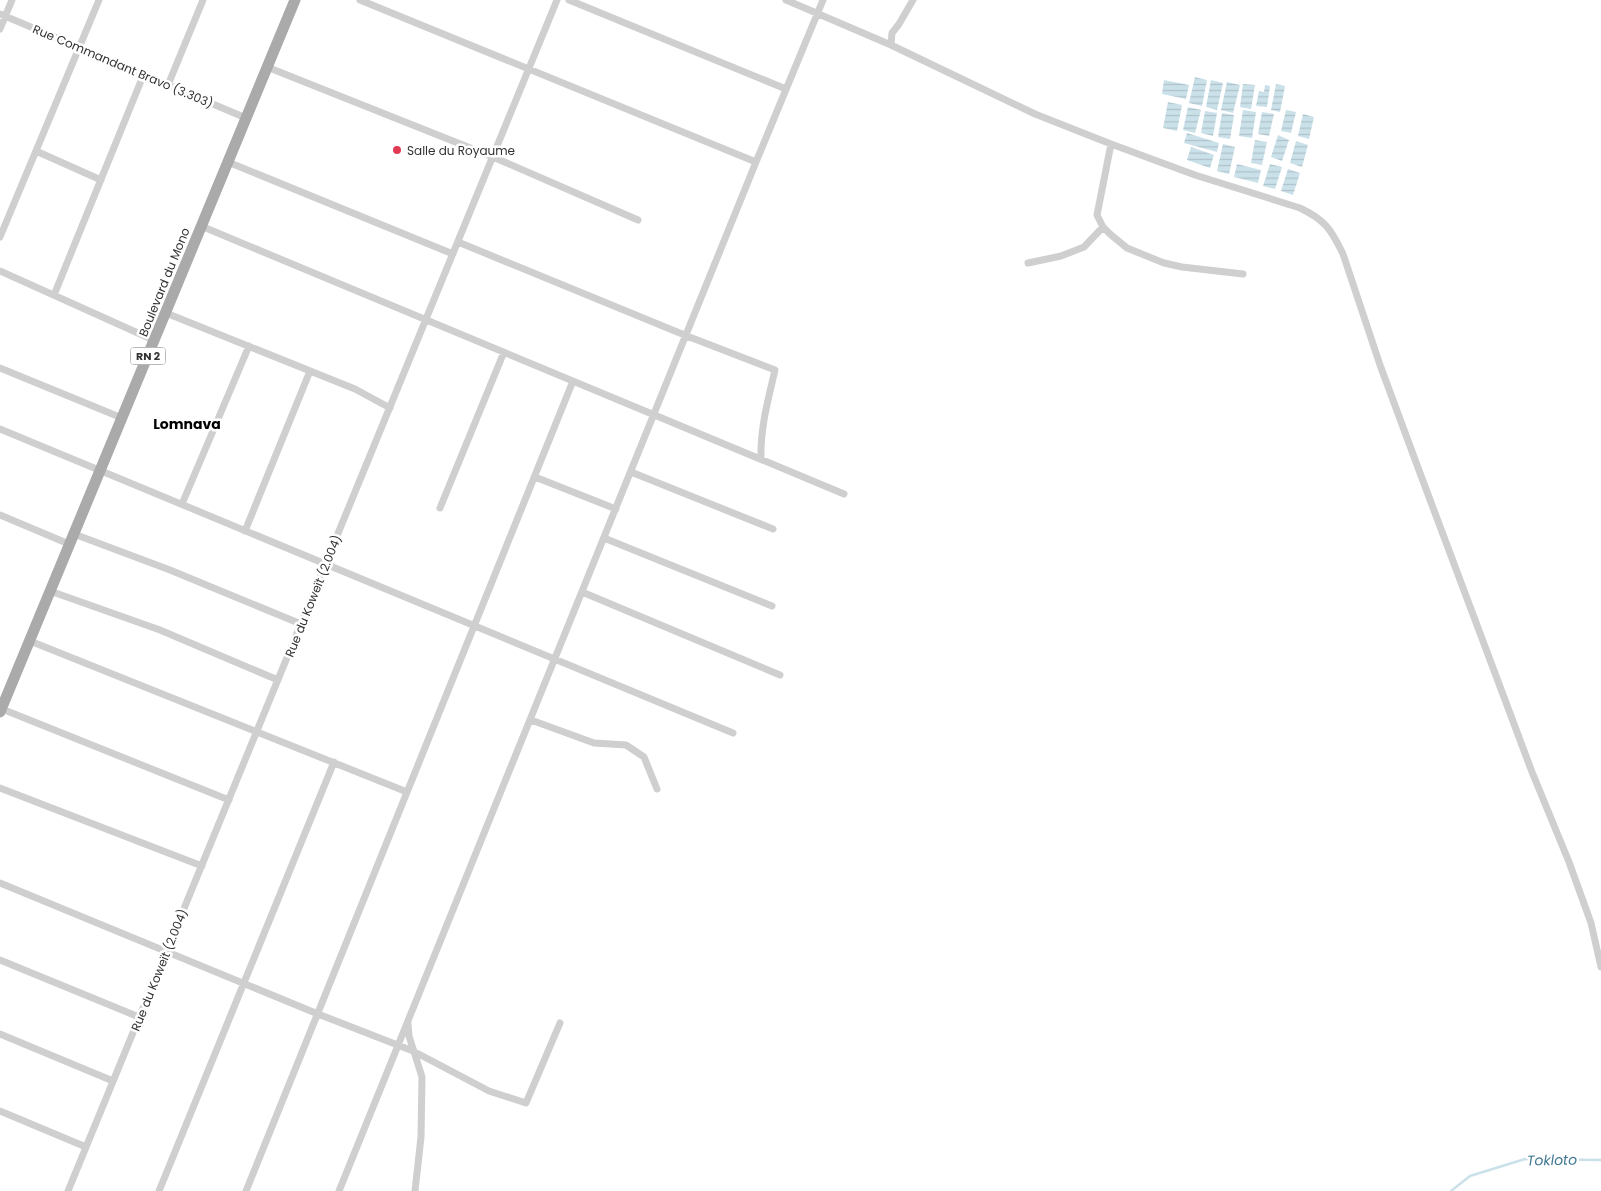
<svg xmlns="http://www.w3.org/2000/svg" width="1601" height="1191" font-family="Poppins,sans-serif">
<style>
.water{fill:url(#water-rules)}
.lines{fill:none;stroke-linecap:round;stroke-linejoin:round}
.stream{stroke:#cbe1ea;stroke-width:2.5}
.minor{stroke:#cfcfcf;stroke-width:7}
.primary{stroke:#aaa;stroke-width:11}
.poi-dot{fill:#e13b53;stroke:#fff;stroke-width:2}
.labels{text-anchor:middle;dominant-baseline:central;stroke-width:5;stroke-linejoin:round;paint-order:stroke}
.shield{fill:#fff;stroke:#707070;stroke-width:1}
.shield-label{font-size:11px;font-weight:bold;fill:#323232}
.street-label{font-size:12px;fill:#323232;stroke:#fff}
.poi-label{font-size:12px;fill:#323232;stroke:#fff;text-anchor:start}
.neighbourhood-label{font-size:14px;font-weight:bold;fill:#000;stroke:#fff}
.water-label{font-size:14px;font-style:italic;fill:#417993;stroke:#fff}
</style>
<defs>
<pattern id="water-rules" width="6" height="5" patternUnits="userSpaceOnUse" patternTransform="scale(1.25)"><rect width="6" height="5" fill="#cbe1ea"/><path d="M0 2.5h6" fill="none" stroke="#afc2c9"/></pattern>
</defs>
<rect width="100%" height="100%" fill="#fff"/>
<path class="water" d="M1195,77l12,3 -5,26 -13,-3z
M1164,80l25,5 -3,14 -24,-5z
M1211,80l12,3 -6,27 -11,-3z
M1227,82l13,3 -7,28 -12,-3z
M1243,84l12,1 -4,24 -11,-2z
M1276,84l9,2 -5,26 -9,-2z
M1265,85l5,1 -3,21 -11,-1 3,-15 5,1z
M1168,102l14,3 -5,26 -14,-3z
M1188,107l13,3 -6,23 -12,-3z
M1243,110l13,2 -4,26 -13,-2z
M1286,110l10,2 -5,21 -10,-2z
M1205,111l12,2 -4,23 -12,-3z
M1262,112l12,2 -5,22 -11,-2z
M1222,113l12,2 -4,24 -12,-2z
M1303,114l11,3 -5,22 -11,-3z
M1187,133l32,10 -2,9 -33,-9z
M1278,135l11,5 -7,21 -11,-4z
M1255,140l12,2 -5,23 -11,-2z
M1296,141l12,4 -6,22 -12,-4z
M1223,144l12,3 -6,27 -12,-3z
M1191,147l23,8 -4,13 -23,-8z
M1237,164l24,6 -3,13 -24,-6z
M1270,164l12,3 -7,22 -12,-3z
M1288,169l12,4 -7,22 -12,-4z"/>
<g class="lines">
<path class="stream" d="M1451,1191l19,-15 55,-17 76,1"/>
<path class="minor" d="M360,0l396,162
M569,0l217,89
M786,0l105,45
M913,0l-14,24 -7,9 -1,12 144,69 76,30 84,31 105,33c25,12 31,21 43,46l37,111 40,108 112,299 37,90 22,61 10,44
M0,14l246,104
M0,29l12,-29
M267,67l226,90 145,63
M168,85l35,-85
M1111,144l-14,71 6,12 7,7 17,14 37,15 18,4 61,7
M36,151l65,29
M228,162l225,92
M201,226l643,268
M0,237l99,-237
M458,242l229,94 88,34c-7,30 -15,59 -14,89
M1028,263l33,-7 23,-9 19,-20
M0,271l149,67 8,-4
M54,295l89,-219
M166,313l189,76 35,19
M0,368l122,50
M0,429l733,304
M631,472l142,57
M535,477l81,32
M182,504l67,-158
M440,508l64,-156
M0,515l69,29
M245,531l65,-160
M74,534l96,36 131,54
M604,538l168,68
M50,591l110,39 118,50
M582,592l198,83
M30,641l377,151
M2,709l227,91
M531,720l63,23 32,2 18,12 13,32
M0,788l202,78
M0,883l318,131 95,37 76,40 37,12 34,-80
M0,960l139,57
M408,1024l1,12 13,41 -1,60 -6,54
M0,1034l113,47
M0,1111l86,36
M68,1191l489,-1191
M159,1191l175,-429
M246,1191l327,-810
M339,1191l417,-1029 67,-162"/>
<path class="primary" d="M0,712l295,-712"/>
</g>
<circle class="poi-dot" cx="397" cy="150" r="5"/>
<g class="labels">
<rect class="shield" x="130.5" y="347.5" width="35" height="17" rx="4"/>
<g class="shield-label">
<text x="148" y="356">RN 2</text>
</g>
<g class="street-label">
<text transform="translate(123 66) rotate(23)">Rue Commandant Bravo (3.303)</text>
<text transform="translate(164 282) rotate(-68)">Boulevard du Mono</text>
<text transform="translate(313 596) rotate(-68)">Rue du Koweït (2.004)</text>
<text transform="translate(159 970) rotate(-68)">Rue du Koweït (2.004)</text>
</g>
<g class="poi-label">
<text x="407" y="150">Salle du Royaume</text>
</g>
<g class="neighbourhood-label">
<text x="187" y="424">Lomnava</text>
</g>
<g class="water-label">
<text transform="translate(1552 1160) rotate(-1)">Tokloto</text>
</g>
</g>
</svg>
